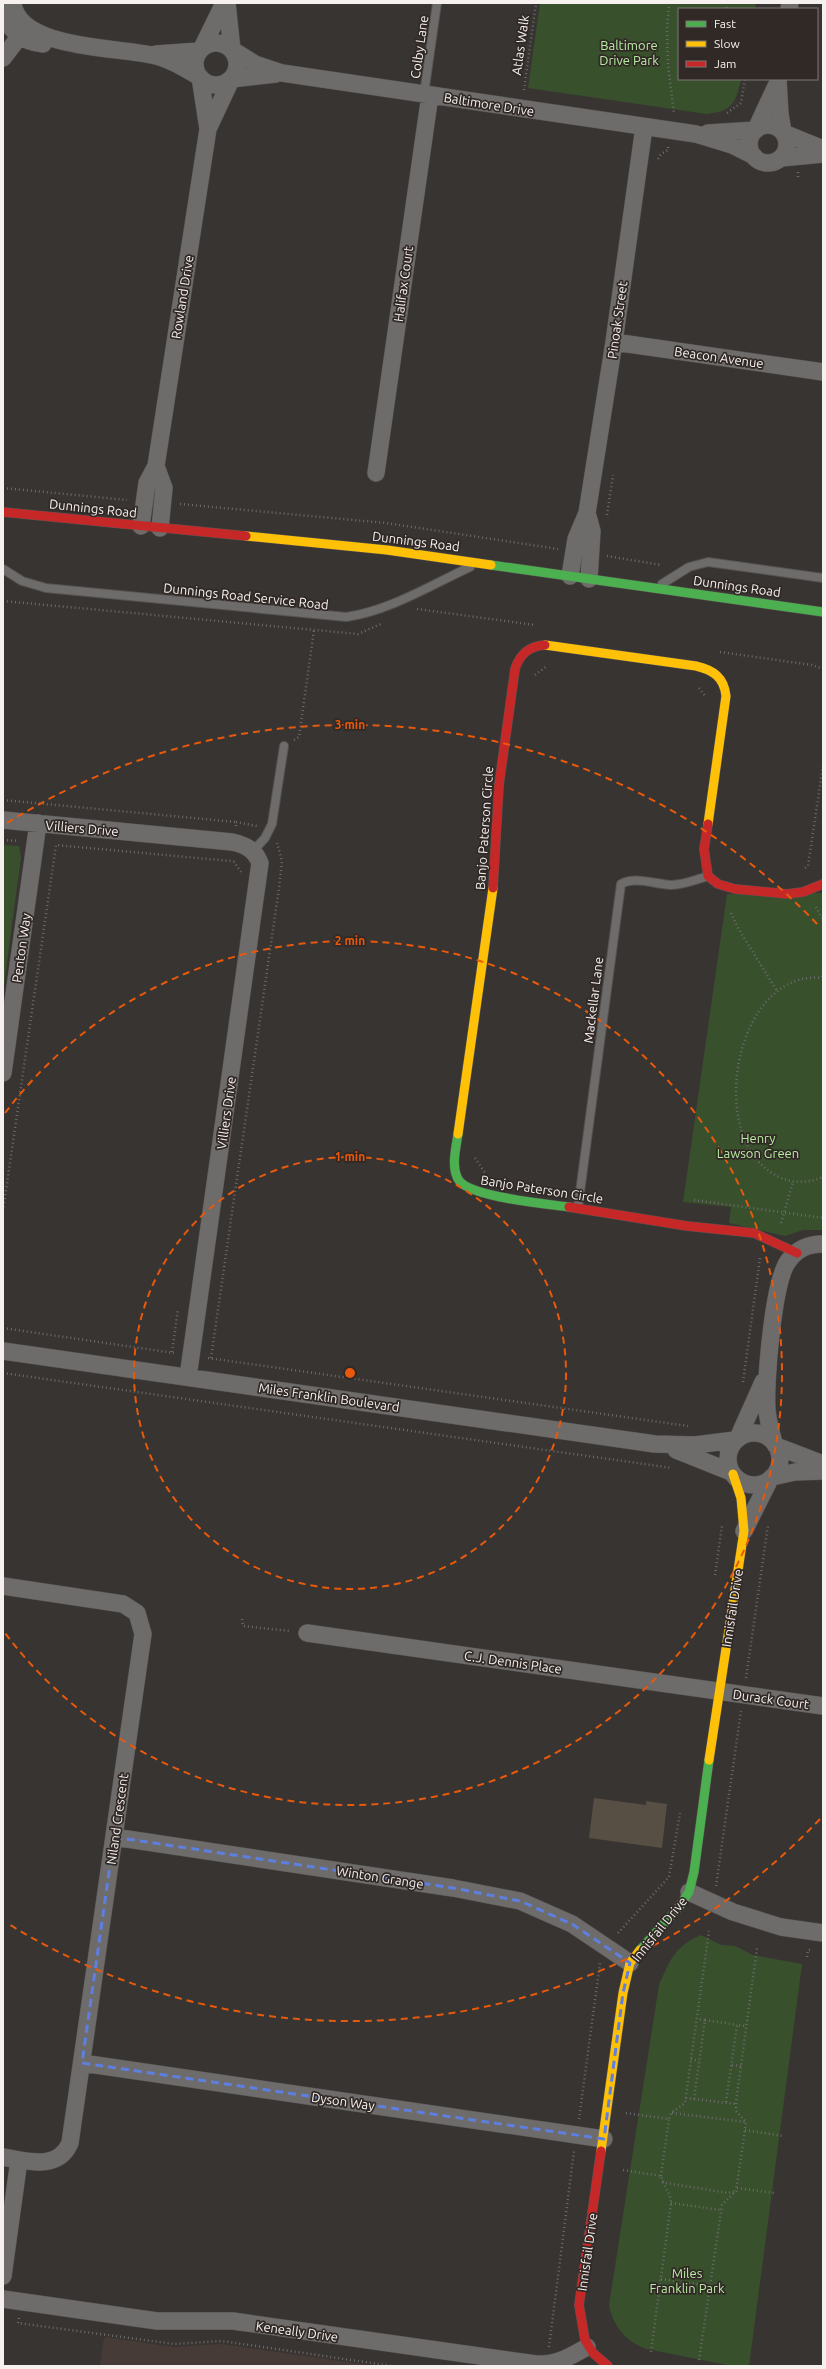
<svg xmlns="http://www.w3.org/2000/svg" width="826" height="2369" font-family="Ubuntu,sans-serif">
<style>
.built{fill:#473b37}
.green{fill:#39502d}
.building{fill:#574e44}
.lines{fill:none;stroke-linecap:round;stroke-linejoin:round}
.lane-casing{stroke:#565251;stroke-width:10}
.street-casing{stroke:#565251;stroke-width:18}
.fast-casing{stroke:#565251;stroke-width:10}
.slow-casing{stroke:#565251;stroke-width:10}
.jam-casing{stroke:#565251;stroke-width:10}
.path{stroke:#6d6b6a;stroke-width:2.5;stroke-dasharray:1 3;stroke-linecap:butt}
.lane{stroke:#6e6b6b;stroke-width:8}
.street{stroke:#6e6b6b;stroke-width:17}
.fast{stroke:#4caf50;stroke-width:9}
.slow{stroke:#ffc107;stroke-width:9}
.jam{stroke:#c62828;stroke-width:9}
.marked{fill:none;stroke:#5e7fdf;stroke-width:3;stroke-dasharray:8 5;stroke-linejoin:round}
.ring{fill:none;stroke:#e8590c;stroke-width:2;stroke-dasharray:7 5}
.labels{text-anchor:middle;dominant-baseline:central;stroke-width:3.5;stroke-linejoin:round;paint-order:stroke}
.street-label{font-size:13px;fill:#f6f1ef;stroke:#302926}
.park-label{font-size:13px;fill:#b8eca2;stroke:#302926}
.centre{fill:#e8590c;stroke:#302926;stroke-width:2}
.ring-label{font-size:12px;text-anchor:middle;font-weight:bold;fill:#e8590c;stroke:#302926;stroke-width:3.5;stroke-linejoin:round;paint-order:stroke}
</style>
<rect width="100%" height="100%" fill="#383432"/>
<path class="built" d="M104,2337l70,10 47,-3 155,22h-276z"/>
<path class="green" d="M540,3h216l-1,6h-76v70h62c-5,23 -8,32 -34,35l-179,-26z
M3,845l16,1 2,11 -18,136z
M823,893v337h-20l-18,6 -56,-13 2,-16 -48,-5 44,-308z
M701,1935l20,10 14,1 18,9 49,9 -53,402h-17l-85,-17c-21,-7 -34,-23 -38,-44l50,-320c11,-25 16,-39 42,-50z"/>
<path class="building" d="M594,1798l52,7v-4l21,3 -5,44 -73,-10z"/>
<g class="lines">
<defs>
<path id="lane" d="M424,94l13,-91
M3,569l19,12 24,7 300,29c43,-6 85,-32 124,-50
M662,584l27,-17 19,-5 115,16
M253,851l12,-13 7,-14 12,-78
M578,1207l43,-323c14,-8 33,0 50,1 13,0 24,-5 37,-9"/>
<path id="street" d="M13,3c5,46 104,44 138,52 17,3 33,13 47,21
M227,3l5,47
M789,9l1,-6
M3,10c5,20 19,32 40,34
M195 64a21 21 0 1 1 42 0a21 21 0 1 1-42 0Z
M202,48l22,-45
M234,51l21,13 27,9 414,61 36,11 22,11
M156,54l43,-3
M3,58l23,-30
M200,77l8,52
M232,79l44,-5
M778,79l2,35 3,18
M749 144a19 19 0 1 1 38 0a19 19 0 1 1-38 0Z
M756,129l20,-43
M708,133l48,-3
M784,133l39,16
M781,158l42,-4
M614,342l209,30
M156,466l8,22 -4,40
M376,473l54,-378
M587,513l5,18 -3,48
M141,526l6,-43 9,-17 52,-337 23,-49
M570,576l6,-37 11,-26 27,-171 30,-215
M3,820l229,22c14,3 23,8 28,21l-72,514
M3,1073l35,-250
M3,1351l652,93 40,1 40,-5
M728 1459a26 26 0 1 1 52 0a26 26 0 1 1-52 0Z
M738,1438l25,-56
M774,1443c-3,-11 -6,-22 -7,-33 -2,-27 6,-131 22,-150 9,-12 20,-16 34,-16
M776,1446l47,18
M676,1450l55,22
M772,1477l23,-5 28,-1
M744,1531l26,-52
M3,1586l120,18 14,9 6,21 -73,509c-12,28 -43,18 -67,14
M307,1633l516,73
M114,1837l339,51 67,13 52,23 58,39
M689,1892l44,20 48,15 42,6
M82,2063l522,76
M3,2276l16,-116
M3,2299l154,22h76l303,43c20,1 34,-7 51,-17"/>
<path id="fast" d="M491,565l332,47
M458,1134c-2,14 -7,32 0,45 9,18 89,25 111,28
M640,1950l39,-43 10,-15 5,-20 15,-112"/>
<path id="slow" d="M246,536l141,14 104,15
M545,645l151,21c17,4 28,11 30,30l-18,128
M458,1134l35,-246
M709,1760l35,-229 -3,-33 -8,-24
M601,2151l22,-158 7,-30 10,-13"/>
<path id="jam" d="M3,512l243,24
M708,824l-4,25 4,27 10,8 17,5 52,5 16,-2 20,-8
M493,888l6,-103 16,-116c5,-15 14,-23 30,-24
M569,1207l118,19 67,7 43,20
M601,2151l-22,154 6,35 8,13 15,13"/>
</defs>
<use href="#lane" class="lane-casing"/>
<use href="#street" class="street-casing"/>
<use href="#fast" class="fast-casing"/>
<use href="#slow" class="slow-casing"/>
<use href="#jam" class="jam-casing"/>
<path class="path" d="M669,3l-2,27 1,35 6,49
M725,3l2,6
M524,90l12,-87
M727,113l14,-10 4,-24
M658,159l3,-5 7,-4v-3
M798,172v8
M3,488l124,12
M180,504l206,19 172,26
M607,515l6,-40
M607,556l54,9
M3,601l355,33 25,-11
M417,609l118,16
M720,652l92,13 11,4
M535,675l12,-9
M699,688l7,9
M294,740l5,-3 15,-107
M3,800l233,22
M236,826v-4l21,4
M3,840l15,1
M805,868l3,-2 15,-101
M816,907l7,13
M731,913l7,15 39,63
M822,977l1,-7
M823,978c-89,-10 -120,164 -44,199 14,7 30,6 44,0
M475,1158l11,16
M694,1200l129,18
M3,1211l53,-366 174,16 4,1 7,10
M781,1223l12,-41
M3,1328l171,25
M172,1352l6,-43
M208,1358l480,68
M211,1358l68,-470 3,-27 -5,-18
M3,1373l669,95
M743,1382l17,-124
M715,1575l7,-49
M242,1619l1,7 47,5
M746,1678l22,-153
M716,1886l25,-175
M618,1933l51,-56 11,-64
M807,1957l1,-7h2
M705,2020l32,5
M691,2059l8,2
M732,2065l9,1
M686,2098l50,6
M694,2099l11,-79 -8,-1
M726,2102l11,-77 9,1
M626,2113l43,6 2,-6 14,-10 24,-172
M672,2113l74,9
M579,2119l21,-156
M745,2130l38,6
M623,2170l38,6 1,5 4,2 62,10 8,-2
M661,2176l8,-57
M737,2188l37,5
M671,2203l50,7
M661,2279l49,7
M19,2318l-1,5 156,21 48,-3 170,25
M549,2347l25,-196
M651,2352l20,-149 -1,-7 -8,-15
M699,2360l23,-155 14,-14 9,-61 1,-8 -10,-11v-9l21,-154"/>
<use href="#lane" class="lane"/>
<use href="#street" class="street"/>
<use href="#fast" class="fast"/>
<use href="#slow" class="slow"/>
<use href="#jam" class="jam"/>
</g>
<path class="marked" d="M114,1837l339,51 67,13 52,23 58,39 -7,30 -19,146 -522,-76z"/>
<g class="ring">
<circle cx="350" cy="1373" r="216"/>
<path d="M5 1113A432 432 0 1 1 5 1633"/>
<path d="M820 1819A648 648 0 0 1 7 1923M7 823A648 648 0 0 1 820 927"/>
</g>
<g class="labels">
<g class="street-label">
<text transform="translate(520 45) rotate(-82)">Atlas Walk</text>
<text transform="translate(419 47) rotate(-82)">Colby Lane</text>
<text transform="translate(489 104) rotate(9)">Baltimore Drive</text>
<text transform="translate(403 284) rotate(-82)">Halifax Court</text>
<text transform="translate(182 297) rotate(-81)">Rowland Drive</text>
<text transform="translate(617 320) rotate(-82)">Pinoak Street</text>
<text transform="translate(719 357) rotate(8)">Beacon Avenue</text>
<text transform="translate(93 508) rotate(6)">Dunnings Road</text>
<text transform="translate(416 541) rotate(7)">Dunnings Road</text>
<text transform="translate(737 586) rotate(8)">Dunnings Road</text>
<text transform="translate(246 596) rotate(6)">Dunnings Road Service Road</text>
<text transform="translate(82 828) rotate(5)">Villiers Drive</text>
<text transform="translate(484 828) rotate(-86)">Banjo Paterson Circle</text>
<text transform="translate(21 948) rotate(-82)">Penton Way</text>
<text transform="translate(593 1000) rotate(-83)">Mackellar Lane</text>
<text transform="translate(226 1113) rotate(-82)">Villiers Drive</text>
<text transform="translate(542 1189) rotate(9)">Banjo Paterson Circle</text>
<text transform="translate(329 1397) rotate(8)">Miles Franklin Boulevard</text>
<text transform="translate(732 1608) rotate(-81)">Innisfail Drive</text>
<text transform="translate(513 1662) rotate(8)">C.J. Dennis Place</text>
<text transform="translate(771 1699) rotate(8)">Durack Court</text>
<text transform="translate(117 1819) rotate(-82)">Niland Crescent</text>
<text transform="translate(380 1877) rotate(9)">Winton Grange</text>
<text transform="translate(659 1929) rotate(-51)">Innisfail Drive</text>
<text transform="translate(343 2101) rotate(8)">Dyson Way</text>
<text transform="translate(587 2252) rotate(-82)">Innisfail Drive</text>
<text transform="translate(297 2331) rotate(8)">Keneally Drive</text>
</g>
<g class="park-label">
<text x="629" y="45">Baltimore<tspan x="629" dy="15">Drive Park</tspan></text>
<text x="758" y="1138">Henry<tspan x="758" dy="15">Lawson Green</tspan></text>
<text x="687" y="2273">Miles<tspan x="687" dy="15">Franklin Park</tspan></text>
</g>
</g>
<circle cx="350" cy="1373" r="6" class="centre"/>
<g class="ring-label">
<text x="350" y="729">3 min</text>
<text x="350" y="945">2 min</text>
<text x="350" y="1161">1 min</text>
</g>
<rect width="826" height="2369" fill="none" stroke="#f6f1ef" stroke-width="8"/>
<rect x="678" y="8" width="140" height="72" fill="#302926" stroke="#7f7976"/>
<rect x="686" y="21" width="20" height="6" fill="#4caf50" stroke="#7f7976"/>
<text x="714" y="28" font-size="12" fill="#f6f1ef">Fast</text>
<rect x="686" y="41" width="20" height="6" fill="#ffc107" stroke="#7f7976"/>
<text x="714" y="48" font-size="12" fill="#f6f1ef">Slow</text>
<rect x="686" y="61" width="20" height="6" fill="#c62828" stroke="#7f7976"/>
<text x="714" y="68" font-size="12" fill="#f6f1ef">Jam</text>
</svg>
